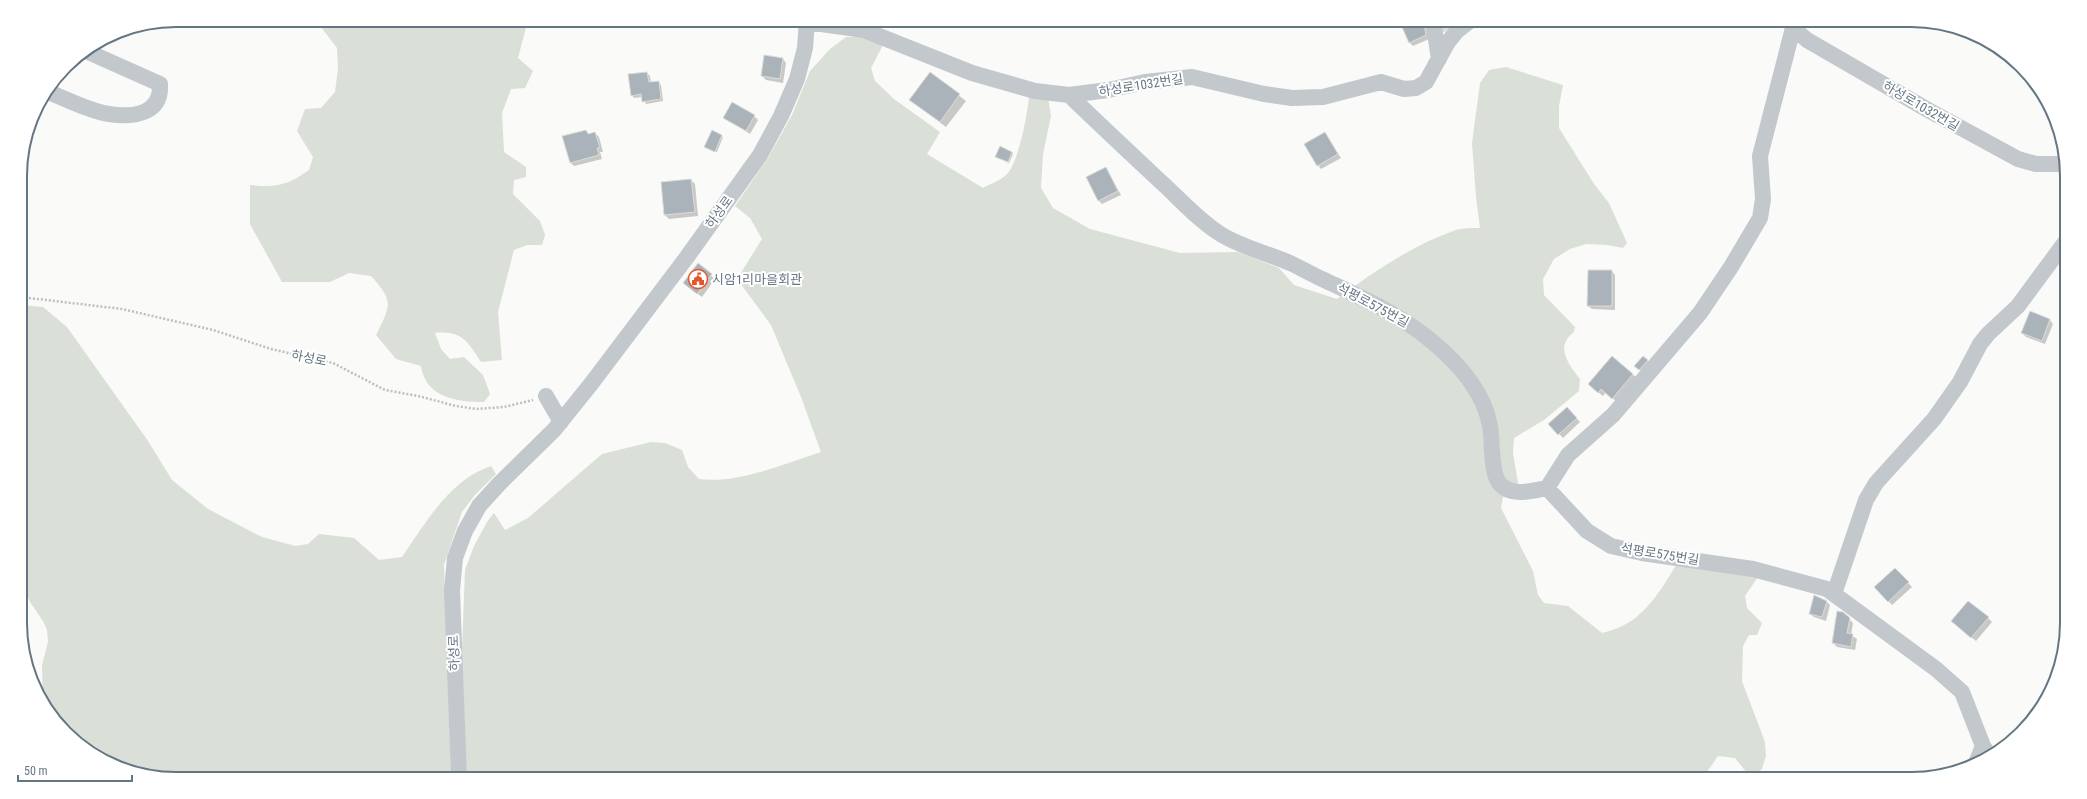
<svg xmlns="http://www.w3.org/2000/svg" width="2087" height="799" font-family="'Roboto Condensed','Noto Sans KR',sans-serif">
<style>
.green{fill:#dadfd7}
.shadow{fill:#0003}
.building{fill:#aab3b9;stroke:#dcdcda}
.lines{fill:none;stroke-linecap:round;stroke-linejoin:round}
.path{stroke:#bbbfc2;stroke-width:2.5;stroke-dasharray:2 2;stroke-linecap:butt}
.minor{stroke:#c3c8cc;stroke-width:16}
.labels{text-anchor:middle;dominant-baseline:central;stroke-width:4;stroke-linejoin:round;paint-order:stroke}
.street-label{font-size:13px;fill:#657683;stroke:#fff}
.poi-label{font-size:13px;fill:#657683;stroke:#fff;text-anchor:start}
.rim{fill:none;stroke:#657683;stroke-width:2}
</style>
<rect width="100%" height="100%" fill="#fafaf8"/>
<path class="green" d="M306,20h222l-10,38 15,13 -8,17 -14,1 -9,24 2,39 22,15v10l-12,3 -1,14 27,27 5,14 -3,10h-15l-13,5 -16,62 4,48 -21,2c-13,-20 -19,-32 -46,-29l6,16 9,10 14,-2 19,18 7,19 -6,8c-27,0 -58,-4 -63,-36l-25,-7 -20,-24c15,-30 18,-34 -5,-59l-22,-3 -19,9h-48l-32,-58v-39c26,3 38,0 59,-15l4,-13 -16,-26 8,-22 16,-1 14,-16 3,-23 -1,-21 -16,-21z
M585,20h24l-7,8z
M1439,20h21l-15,12 -4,-1z
M846,37h17l21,6 -13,25 4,13 19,18 46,33 -13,22 56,34c7,-4 16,-7 22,-12 13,-9 23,-64 24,-80l19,1 3,19 -8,38 -2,34 12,20 37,21 90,24 58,-1 41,16 15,17 43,14c36,-27 76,-54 119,-69 7,-2 17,-2 24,-2l-4,-31 -4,-54 8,-60 9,-13 17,-3 57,18 -4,21v22l35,56 15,19 18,40 -4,5 -16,-3 -21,-1 -16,5 -16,10 -11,20 1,16 31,32 -1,5c-20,15 -5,32 6,47l-1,12 -35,29 -30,18 -1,15 5,30 -15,14 -2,11 32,63 5,24 6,8 24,3 34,27c38,-8 55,-36 74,-68l82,12 -13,19 2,12 15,15 -5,12h-8l-6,11 -1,35 23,61 1,14 -4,13 -11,9 -16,-20 -17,-2 -16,23h-1236l-4,-130 3,-79 9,-24 13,-24 7,-9 11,17 23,-12 74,-64 49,-12 14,1 17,7 6,17 11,12c39,5 85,-15 122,-27l-20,-55 -30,-72 -34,-46 25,-40 -12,-21 -15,-12 33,-48 24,-43 18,-44 20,-22z
M21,305l22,2 24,20 81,114 24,39 36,29 54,28 33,9 13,-2 11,-10 35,4 25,22 23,-3c23,-33 48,-78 89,-91l5,8 -21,21 -13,17 -18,53 7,214h-275l-50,-8 -37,-18 -30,-27 -16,-23 -1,-38 6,-23 -1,-12 -4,-9 -13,-19 -7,-18z"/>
<path class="shadow" d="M1400,20h24l5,19 -16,7 -4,-4z
M783,59l3,4 -3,20 -17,-3 -4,-4z
M647,73l3,3 1,7 7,-1 3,3 2,16 -17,3 -4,-7 -8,1 -2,-3z
M930,73l36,28 -20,26 -36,-27z
M754,116l4,4 -8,14 -26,-17z
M586,131l4,3 5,-1 4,4 4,15h-3l2,7 -28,7 -4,-4z
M712,131l11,6 -6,15 -10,-4z
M1324,133l17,25 -20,11 -3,-4z
M1012,152l1,2 -4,9 -13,-6z
M1106,168l15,27 -19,9 -4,-4z
M691,180l4,4 3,32 -29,3 -4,-4z
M698,265l17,14 -13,18 -14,-10z
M1612,271l3,4v35l-23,-1 -4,-3z
M2030,313l20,7 3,4 -8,20 -19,-7 -4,-4z
M1612,357l25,21 -20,24 -11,-10 -3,4 -10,-8z
M1643,357l6,5 -8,9 -5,-5z
M1571,412l9,10 -17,16 -13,-14z
M1895,569l17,18 -20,18 -17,-18z
M1826,601l4,4 -4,16 -12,-4 -4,-3z
M1988,618l4,4 -16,19 -20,-16z
M1849,619l4,4 -2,12 6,4 -2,11 -18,-3 -4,-4z"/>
<path class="building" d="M1399,20h24l3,15 -17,8z
M764,55l19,3 -3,21 -19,-3z
M647,72l2,10 10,-1 2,18 -19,3 -1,-8 -10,2 -3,-22z
M930,72l30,22 -20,28 -31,-22z
M732,102l23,13 -9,16 -23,-13z
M586,130l2,4 7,-2 5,16h-3l2,7 -29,8 -8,-27z
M712,130l10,5 -7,17 -11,-5z
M1325,132l13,22 -21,12 -13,-22z
M1000,146l12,6 -4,10 -13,-5z
M1106,167l12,24 -20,10 -12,-24z
M691,179l4,33 -31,3 -3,-33z
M698,263l14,11 -15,20 -14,-11z
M1588,270h24v36h-25z
M2030,311l20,8 -8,22 -21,-8z
M1612,356l21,18 -21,25 -11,-10 -3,4 -10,-9z
M1643,356l5,4 -9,10 -5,-4z
M1567,407l10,11 -19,17 -10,-11z
M1895,568l14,14 -21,20 -14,-15z
M1814,595l13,6 -5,16 -13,-3z
M1968,601l21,16 -18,21 -20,-17z
M1837,611l6,1 7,6 -3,15 6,1 -2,13 -19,-4z"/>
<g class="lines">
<path class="path" d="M21,297l101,12 91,21 58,19 62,14 52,27 33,6 38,10 20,3 28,-2 29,-7"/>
<path class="minor" d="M1433,20l6,39
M1789,20l4,8 14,12 121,70 90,49 18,5h30
M807,22l57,8 108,43 63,18 34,4 39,-5 37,-8 47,-5 72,17 28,4 31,-1 58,-15 23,7 12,-1 10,-6 22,-40 9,-11 14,-11
M48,92c19,7 40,19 61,22 24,4 53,0 51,-30l-74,-33
M1069,95c30,29 60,57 91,86 20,18 39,40 62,54 22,13 45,18 68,28 11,5 21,11 32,16 38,18 74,33 107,60 26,21 55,52 61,87 3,15 0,47 10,58 11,13 32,7 47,4l40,43 24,15 31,7 111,16 74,20 109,80 26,23 21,54 7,10
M546,396l15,26
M1547,488l21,-33 45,-40 87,-102 31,-46 29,-49 3,-19 -3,-43 33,-128
M1834,594l32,-94 10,-17 58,-64 26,-37 20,-38 8,-10 30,-28 48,-65
M1976,763l7,-17
M459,779l-7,-189 3,-32 10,-27 14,-25 20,-22 55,-54 37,-46 96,-127 73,-102 21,-39 16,-37 8,-31 2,-28"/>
</g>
<defs>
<symbol id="civic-ring" viewBox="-11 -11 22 22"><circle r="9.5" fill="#fff" stroke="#e4572e" stroke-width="1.5"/><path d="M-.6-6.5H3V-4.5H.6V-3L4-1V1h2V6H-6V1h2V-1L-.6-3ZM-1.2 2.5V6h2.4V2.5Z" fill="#e4572e"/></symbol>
</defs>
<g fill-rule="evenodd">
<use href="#civic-ring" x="687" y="268" width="22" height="22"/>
</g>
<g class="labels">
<g class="street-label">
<text transform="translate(1141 85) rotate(-9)">하성로1032번길</text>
<text transform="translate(1921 106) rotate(30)">하성로1032번길</text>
<text transform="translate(719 212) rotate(-54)">하성로</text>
<text transform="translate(1373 305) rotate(28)">석평로575번길</text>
<text transform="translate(309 358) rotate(11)">하성로</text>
<text transform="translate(1660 554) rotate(9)">석평로575번길</text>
<text transform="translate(454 653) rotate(-92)">하성로</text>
</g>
<g class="poi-label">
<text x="712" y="279">시암1리마을회관</text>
</g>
</g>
<path d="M0 0H2087V799H0ZM176 27H1911A149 149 0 0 1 2060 176V623A149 149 0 0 1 1911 772H176A149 149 0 0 1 27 623V176A149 149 0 0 1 176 27Z" fill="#fff" fill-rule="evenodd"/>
<path class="rim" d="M176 27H1911A149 149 0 0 1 2060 176V623A149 149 0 0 1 1911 772H176A149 149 0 0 1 27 623V176A149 149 0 0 1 176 27Z"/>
<path d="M18 775v6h114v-6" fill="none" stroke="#657683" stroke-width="2"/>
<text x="24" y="775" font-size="12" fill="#657683" stroke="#ffffff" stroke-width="3" paint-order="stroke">50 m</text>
</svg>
